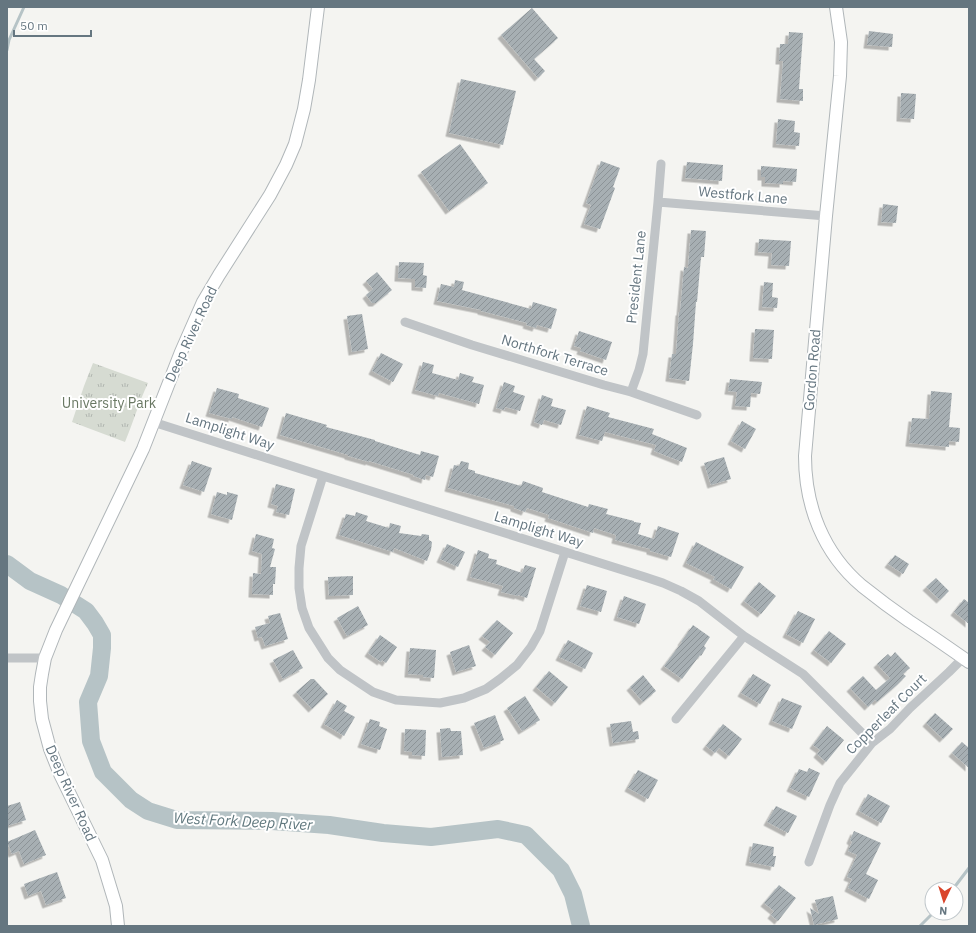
<svg xmlns="http://www.w3.org/2000/svg" width="976" height="933" font-family="'IBM Plex Sans',sans-serif">
<style>
.park{fill:url(#park-tufts)}
.lines{fill:none;stroke-linecap:round;stroke-linejoin:round}
.stream{stroke:#b6c3c6;stroke-width:3}
.river{stroke:#b6c3c6;stroke-width:18}
.building{fill:url(#building-hatch);filter:url(#shadow)}
.secondary-casing{stroke:#b0b6b9;stroke-width:14}
.street{stroke:#c0c4c7;stroke-width:9}
.secondary{stroke:#fff;stroke-width:12}
.labels{text-anchor:middle;dominant-baseline:central;stroke-width:4;stroke-linejoin:round;paint-order:stroke}
.street-label{font-size:14px;fill:#657680;stroke:#fff}
.park-label{font-size:14px;fill:#697863;stroke:#fff}
.water-label{font-size:15px;font-style:italic;fill:#60787e;stroke:#fff}
</style>
<defs>
<pattern id="park-tufts" width="24" height="20" patternUnits="userSpaceOnUse"><rect width="24" height="20" fill="#d6dbd2"/><path d="M3 7l-1-3M5 7V3M7 7l1-3M15 17l-1-3M17 17v-4M19 17l1-3" fill="none" stroke="#b1b6b0"/></pattern>
<pattern id="building-hatch" width="6" height="6" patternUnits="userSpaceOnUse"><rect width="6" height="6" fill="#a7afb3"/><path d="M-1 1l2-2M0 6l6-6M5 7l2-2" fill="none" stroke="#8c9397"/></pattern>
<filter id="shadow"><feDropShadow dx="-3.5" dy="3.5" stdDeviation="0" flood-color="#0004"/></filter>
</defs>
<rect width="100%" height="100%" fill="#f4f4f1"/>
<path class="park" d="M93,363l55,20c-9,19 -15,40 -23,59l-53,-20 12,-36z"/>
<g class="lines">
<path class="stream" d="M7,50l2,-10 15,-33
M953,889l16,-21
M920,926l13,-13"/>
<path class="river" d="M7,564l23,17 31,14 25,16 9,12 7,12v13l-3,28 -11,26 3,39 12,31 28,28 17,11 29,9 95,1 57,4 54,8 48,4 67,-8 28,6 35,35 12,24 8,32"/>
</g>
<path class="building" d="M532,8l26,30 -24,21 11,12 -7,7 -37,-43z
M869,31l24,3 -1,13 -25,-2z
M789,32l14,1 -4,56h4v12l-23,-2 3,-38h-4l1,-17h8z
M461,79l55,12 -13,54 -54,-12z
M901,93l15,1 -2,25 -14,-1z
M778,119l17,2 -1,11 6,1 -1,13 -23,-2z
M460,144l28,39 -39,28 -28,-39z
M601,161l19,7 -7,19 2,1 -15,41 -16,-5 7,-19 -5,-2z
M687,162l36,3 -1,16 -37,-3z
M761,166l36,3 -1,13 -13,-1v3l-18,-1v-6h-4z
M883,204l15,2 -2,17 -15,-1z
M691,230l15,1 -2,26h-3l-4,45h-1l-3,42 -4,37 -20,-3 3,-24h4l3,-42h1l4,-45 4,1z
M759,239l32,2 -2,25 -18,-1 1,-12 -14,-1z
M399,262l25,1 -1,12 4,1 -1,12 -11,-1v-8l-17,-1z
M377,272l15,18 -16,13h-4l-6,-8 7,-6 -7,-8z
M455,280l9,2 -2,8 69,19 2,-7 24,7 -6,20 -14,-4 -1,3 -10,-3 1,-2 -46,-12v-1l-44,-9 4,-17 13,3z
M764,282l9,1 -1,14 6,1 -1,10 -15,-1z
M362,314l6,35 -16,3 -5,-36z
M755,329l19,1 -2,29 -19,-1z
M579,331l33,11 -6,18 -26,-9 1,-3 -7,-2z
M381,353l22,11 -10,18 -21,-11z
M423,362l11,3 -2,8 26,7 2,-7 14,4 -2,5 12,3 -5,19 -40,-11 -1,3 -23,-6z
M730,379l32,3 -2,12 -9,-1 -1,14 -15,-1 2,-14 -9,-1z
M504,382l11,4 -2,6 12,4 -5,15 -15,-4 -1,3 -8,-2z
M217,388l22,6 -1,4 31,10 -7,19 -30,-10v2l-23,-6z
M931,391l21,2 -3,34 11,1 -1,14 -10,-1v6l-40,-4 3,-25 17,1z
M542,395l11,4 -2,7 15,4 -5,15 -17,-5 -2,5 -8,-3z
M587,406l23,7 -2,4 46,12 -2,5 35,14 -5,14 -28,-11 2,-6 -51,-13 -3,9 -23,-6z
M286,413l41,12 -1,2 49,13v1l45,14 1,-4 18,5 -6,21 -7,-2 -1,5 -12,-4 1,-1 -45,-14v1l-21,-6v-1l-68,-20z
M742,421l14,8 -11,20 -14,-8z
M724,457l7,22 -20,6 -7,-22z
M192,461l20,7 -8,24 -21,-7z
M461,461l8,2 -1,6 7,2v2l46,13 2,-5 20,7 -1,4 46,15 1,-3 19,5 -2,5 28,7v1l7,1 -3,11 16,5 4,-13 21,7 -8,24 -21,-6v-2l-35,-9 1,-5 -22,-7 -1,5 -45,-15 1,-3 -22,-7 -2,4 -11,-4v-2l-66,-18 6,-23 5,1z
M276,484l19,5 -6,26 -13,-3 2,-6 -7,-2z
M217,492l10,3v-3l11,3 -6,25 -21,-6z
M356,512l12,4 -2,5 23,7 1,-5 11,3 -2,7 22,3 1,-2 7,1v5l3,2 -1,8 -4,11 -33,-13 -1,4 -54,-17 7,-21 9,2z
M256,534l18,5 -2,9 3,1 -5,18h6l-1,17h-2v11l-21,-1 1,-21 8,1 1,-20 -10,-3z
M696,542l48,25 -13,22 -18,-10 2,-2 -29,-14z
M447,544l18,8 -7,15 -18,-8z
M478,550l11,4 -1,4 9,2 -1,4 26,9 3,-8 11,3 -9,30 -9,-3v1l-17,-4 2,-6 -33,-9z
M895,555l14,9 -6,10 -15,-10z
M353,576v19l-24,1 -1,-19z
M936,578l13,13 -9,9 -14,-13z
M759,582l17,14 -15,18 -17,-13z
M587,585l20,6 -6,21 -21,-6z
M624,596l22,8 -7,20 -22,-7z
M964,599l5,4v21l-15,-12z
M358,606l10,19 -21,11 -10,-18z
M798,611l17,8 -12,24 -17,-9z
M280,613l8,26 -23,7 -3,-9 -4,1 -3,-11 15,-4 -2,-7z
M497,620l16,13 -18,22 -10,-8 5,-5 -8,-6z
M693,625l17,12 -6,9 2,2 -5,8 -1,-1 -18,24 -18,-13 18,-24h-1z
M829,631l17,13 -15,19 -17,-13z
M380,635l17,12 -11,16 -4,-3 -1,2 -13,-9z
M568,640l25,13 -8,16 -26,-12z
M469,645l7,21 -20,6 -6,-20z
M410,648l26,2 -2,28 -11,-1v-2l-15,-1z
M293,650l10,18 -20,11 -10,-19z
M895,652l15,16 -7,6 3,2 -9,9 -20,17 -2,-2 -7,7 -18,-19 13,-12 13,14 14,-12 -13,-14 11,-10 3,3z
M549,671l19,16 -13,16 -19,-16z
M753,674l18,11 -11,19 -19,-11z
M643,675l13,16 -13,11 -13,-15z
M311,679h3l14,15 -16,15 -16,-17z
M525,696l15,24 -18,11 -15,-23z
M782,698l20,8 -10,23 -20,-8z
M337,700l10,6 -3,5 11,6 -11,19 -20,-12z
M935,713l18,16 -10,10 -17,-16z
M495,715l9,25 -20,8 -10,-25z
M370,719l10,3 -1,4 8,3 -7,21 -19,-6z
M631,721l2,11 5,-1 1,8 -26,4 -3,-19z
M723,724l19,15 -13,17 -10,-8 -4,5 -9,-7z
M827,726l17,14 -18,22 -9,-8 3,-4 -7,-5z
M450,728l1,3h10l2,24 -21,2 -2,-28z
M405,729l21,1 -1,26 -13,-1v-3l-8,-1z
M962,742l7,6v20l-17,-15z
M809,768l11,5 -11,24 -19,-9 9,-19 8,3z
M638,770l20,10 -10,19 -20,-11z
M868,794l22,12 -9,17 -22,-12z
M20,802l6,18 -19,6v-20z
M776,806l21,10 -9,17 -21,-11z
M35,830l11,25 -22,9 -5,-13 -7,3 -5,-12z
M854,831l27,12 -15,31 12,6 -9,19 -21,-11 4,-9 -5,-2 10,-22 -9,-4 4,-9 -2,-2z
M753,843l21,4 -1,9h3l-2,11 -25,-5z
M57,872l9,26 -20,7 -5,-14 -13,5 -4,-12z
M779,885l17,13 -18,23 -7,-6 3,-4 -10,-8z
M833,896l5,23 -24,6 -4,-17 9,6 -4,-14z"/>
<g class="lines">
<defs>
<path id="secondary" d="M836,7l5,35 -1,34 -14,140 -21,240c0,50 18,97 57,130 15,12 31,24 47,35 20,13 40,27 60,41
M118,926l-2,-20 -14,-46 -42,-86 -10,-25 -8,-30 -2,-18v-14l2,-13 3,-16 11,-28 87,-181 38,-97 22,-50 16,-27 51,-80 16,-30 9,-21 9,-35 5,-29 9,-73"/>
</defs>
<use href="#secondary" class="secondary-casing"/>
<path class="street" d="M658,202l168,14
M405,322l67,23 132,40 27,7 66,23
M631,392l8,-22 4,-16 15,-152 3,-38
M153,422l170,54 322,101 18,6 18,8 18,10 45,35 59,38 69,69
M323,476l-22,70 -2,22v20l3,20 7,20 19,30 12,12 33,22 23,8 44,3 24,-5 22,-9 14,-10 17,-14 14,-18 9,-16 25,-79
M7,658h38
M676,719l68,-83
M809,862l21,-57 10,-22 32,-40 18,-14 20,-21 39,-36 14,-14"/>
<use href="#secondary" class="secondary"/>
</g>
<g class="labels">
<g class="street-label">
<text transform="translate(743 195) rotate(5)">Westfork Lane</text>
<text transform="translate(636 277) rotate(-84)">President Lane</text>
<text transform="translate(191 334) rotate(-65)">Deep River Road</text>
<text transform="translate(555 355) rotate(17)">Northfork Terrace</text>
<text transform="translate(812 370) rotate(-85)">Gordon Road</text>
<text transform="translate(230 431) rotate(18)">Lamplight Way</text>
<text transform="translate(539 529) rotate(17)">Lamplight Way</text>
<text transform="translate(886 714) rotate(-45)">Copperleaf Court</text>
<text transform="translate(71 793) rotate(66)">Deep River Road</text>
</g>
<g class="park-label">
<text x="109" y="403">University Park</text>
</g>
<g class="water-label">
<text transform="translate(243 821) rotate(3)">West Fork Deep River</text>
</g>
</g>
<rect width="976" height="933" fill="none" stroke="#657680" stroke-width="16"/>
<g transform="translate(944 901) rotate(184)"><circle r="19" fill="#ffffff" stroke="#c1c8cc"/>
<path d="M0-3L7 15L0 10L-7 15Z" fill="#da452b"/>
<text y="-6" font-size="11" font-weight="bold" text-anchor="middle" fill="#657680">N</text>
</g>
<path d="M14 30v6h77v-6" fill="none" stroke="#657680" stroke-width="2"/>
<text x="20" y="30" font-size="12" fill="#657680" stroke="#ffffff" stroke-width="3" paint-order="stroke">50 m</text>
</svg>
